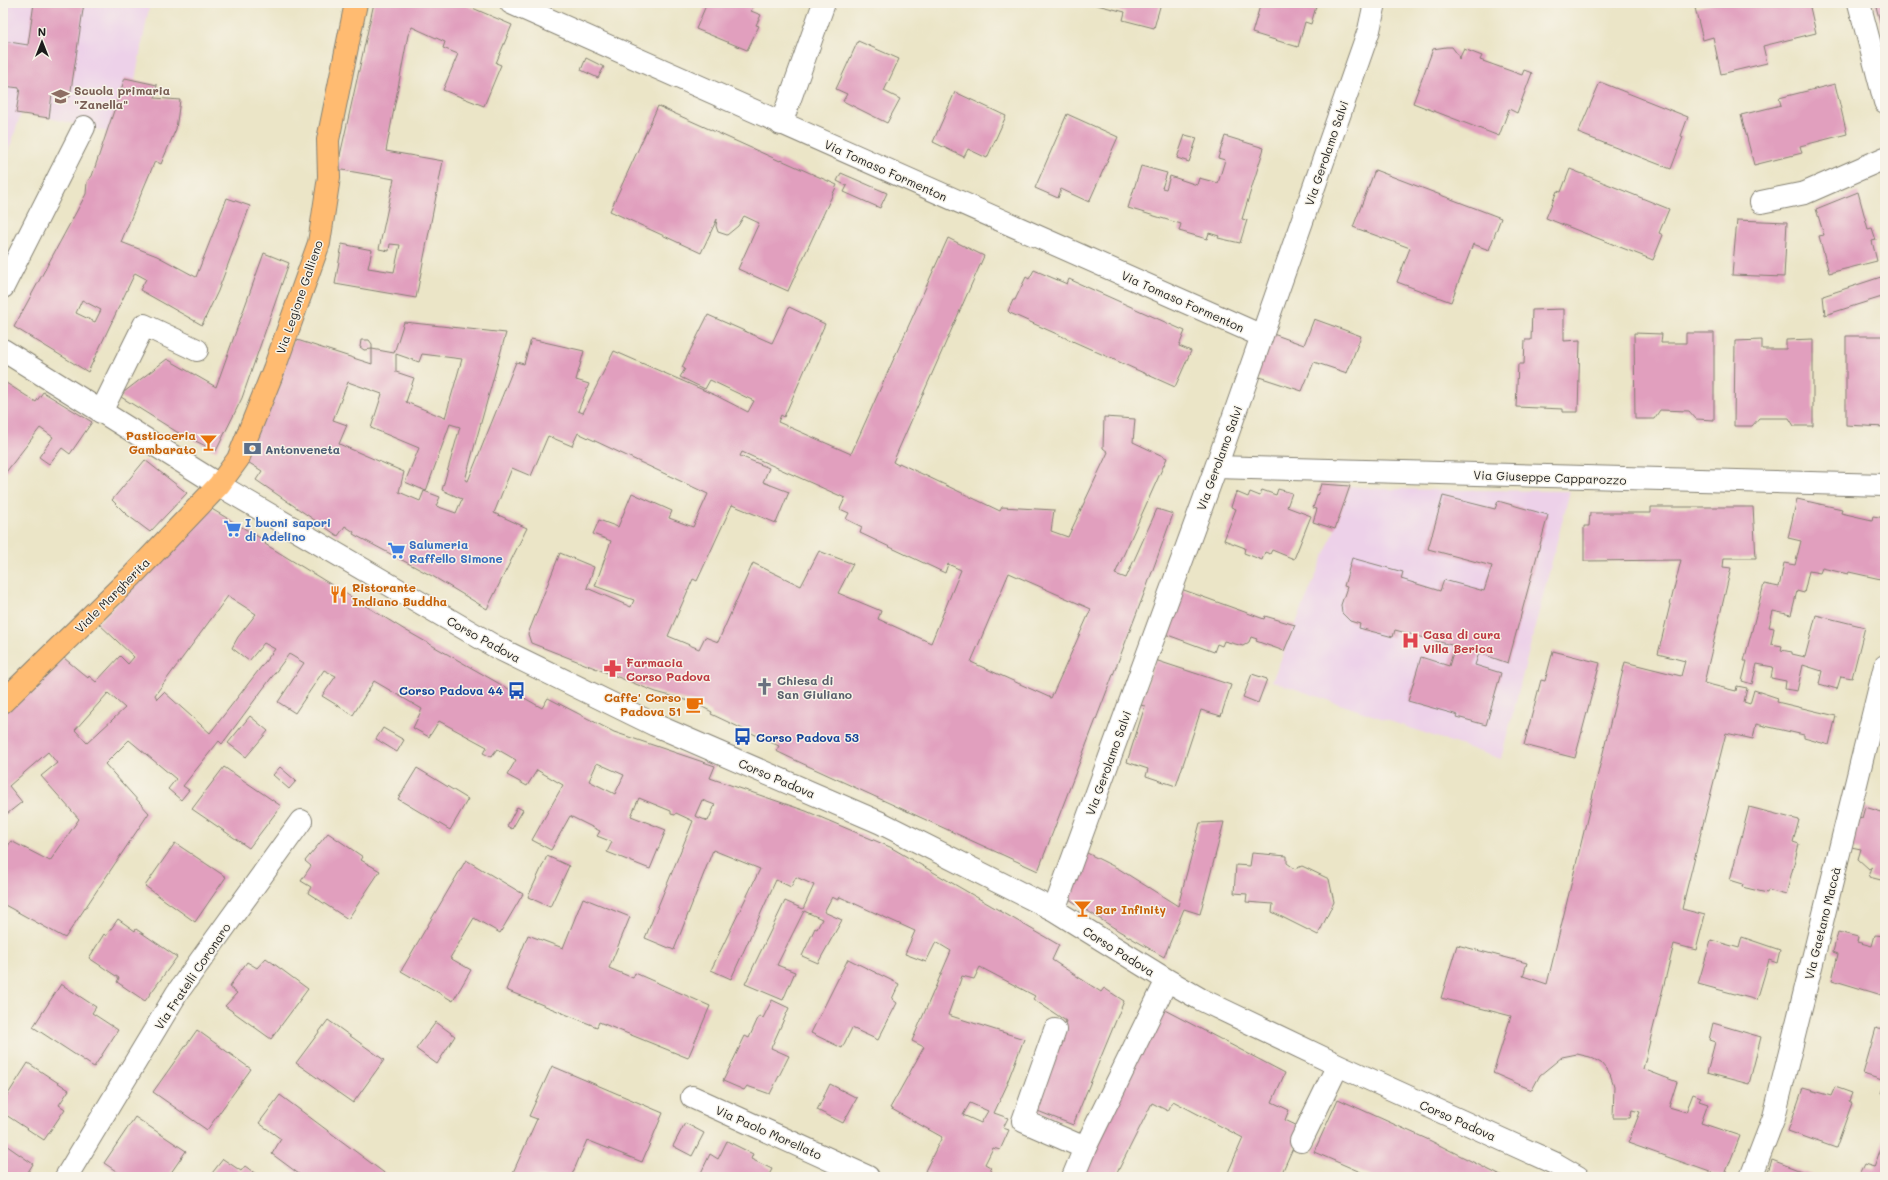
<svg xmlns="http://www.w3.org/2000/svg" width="1888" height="1180" font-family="Mali,sans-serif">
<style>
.built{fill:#edd1e9}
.building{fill:#e19fbe;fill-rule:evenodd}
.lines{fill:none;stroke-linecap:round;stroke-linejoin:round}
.minor-casing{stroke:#848072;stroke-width:24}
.major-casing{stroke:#848072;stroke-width:24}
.minor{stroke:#fff;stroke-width:22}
.major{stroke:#ffbb71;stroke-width:22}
.labels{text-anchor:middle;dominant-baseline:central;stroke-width:3;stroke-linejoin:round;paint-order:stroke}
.education-label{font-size:12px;font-weight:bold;fill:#785e54;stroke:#f7f3e8;text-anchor:start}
.street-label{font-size:12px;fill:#1c1c1c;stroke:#f7f3e8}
.food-label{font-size:12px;font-weight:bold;fill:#c56008;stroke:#f7f3e8;text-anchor:end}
.service-label{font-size:12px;font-weight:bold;fill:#4e5e75;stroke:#f7f3e8;text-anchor:start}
.shop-label{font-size:12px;font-weight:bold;fill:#366cbe;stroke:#f7f3e8;text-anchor:start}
.health-label{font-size:12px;font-weight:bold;fill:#be3a42;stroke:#f7f3e8;text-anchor:start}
.worship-label{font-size:12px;font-weight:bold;fill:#5b616d;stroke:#f7f3e8;text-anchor:start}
.transit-label{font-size:12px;font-weight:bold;fill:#164399;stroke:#f7f3e8;text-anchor:end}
</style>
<rect width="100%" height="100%" fill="#f7f3e8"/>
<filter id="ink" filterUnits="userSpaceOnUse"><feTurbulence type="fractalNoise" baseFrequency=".025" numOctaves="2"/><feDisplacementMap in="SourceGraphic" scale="8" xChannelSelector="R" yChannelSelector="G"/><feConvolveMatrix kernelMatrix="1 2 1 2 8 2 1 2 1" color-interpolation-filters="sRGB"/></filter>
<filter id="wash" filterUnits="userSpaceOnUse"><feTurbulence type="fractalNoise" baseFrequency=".012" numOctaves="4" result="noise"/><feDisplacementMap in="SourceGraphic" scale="16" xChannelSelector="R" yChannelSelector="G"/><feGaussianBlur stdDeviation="0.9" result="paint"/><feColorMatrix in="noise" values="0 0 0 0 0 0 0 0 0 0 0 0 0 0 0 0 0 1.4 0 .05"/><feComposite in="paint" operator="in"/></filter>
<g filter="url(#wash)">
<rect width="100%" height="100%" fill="#ebe5c7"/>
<path class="built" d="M3,3h147l-15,77 -10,-2 -17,54 -59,-14 -28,-4 -18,54z
M1350,486l31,3 189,2 -69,268 -229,-78 63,-152z"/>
<g id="blocks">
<path class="building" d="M34,3h50l-14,94 -18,-3 -3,24 -33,-5 4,-25 -17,-2v-45l25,4z
M374,3h87l51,22 -16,38 5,2 -17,41 -41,-16 15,-36 -15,-6 2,-6 -33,-15 -4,8 -22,116 57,10 -27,137 -81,-14 7,-40 30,6 -4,18 26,4 6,-27 -10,-1 -1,7 -10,-2 15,-70 -57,-10z
M707,3h48l-4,8 10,4 -5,10 3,1 -12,24 -51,-21z
M1161,3l-7,25 -31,-8 2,-8 -32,-8z
M1252,3h65l-6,21 -6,-2 -7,25 -46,-14 8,-27z
M1716,3h93l7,30 -53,13 4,17 -46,11 -8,-37 -10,3 -8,-32z
M1875,3h10v37z
M858,41l41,18 -15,32 16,8 -13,24 -44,-22 4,-7 -11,-5z
M1446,47h6l6,8 1,4 5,-10 18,7 -2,4 42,15 2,-5 8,3 -15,40 -8,-4 -10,27 -86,-33 20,-54z
M586,58l18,9 -6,11 -17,-8z
M125,78l32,7 -2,13 25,2 -4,29 -15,35 -6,-3 -34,81 36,14 39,21 31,-79 23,8 -32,85 -16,34 -62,-35 6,-11 -11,-6 -47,99 -74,-45 72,-133 1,-12 5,-6zM82,300l19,10 -6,12 -19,-9z
M1600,82l88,35 -7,19 2,1 -12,32 -93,-36z
M1835,84l12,50 -47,12 2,7 -48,12 -13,-50 40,-10 -2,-7z
M955,92l51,24 -19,42 -19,-9 -4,8 -31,-15z
M658,106l122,55 1,-1 56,25 -49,106 -50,-22 21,-46 -15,-7 -6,10 -11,9 -9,-3 -2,-6 1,-7 -16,34 -91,-42z
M1067,114l51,23 -29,65 -28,-13 -3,9 -23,-10z
M1185,135l12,3 -8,24 -12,-4z
M1225,136l39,12 -22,71 5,1 -7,23 -22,-5 1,-2 -10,-3 -2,6 -28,-8 2,-7 -53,-16 13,-42 26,7 -5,15 4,1 4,-13 27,9 2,-7 19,5 7,-23 -7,-2z
M1570,169l99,40 -10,24 4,2 -10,25 -107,-42 11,-27 4,1z
M1375,170l126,48 -12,32 -16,-6 -22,58 -54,-20 13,-34 -57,-21z
M841,173l46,20 -7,15 -36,-16 3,-6 -10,-5z
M1858,192l10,37 4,-1 4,12 -4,1 5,20 -48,12 -10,-37 5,-1 -8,-26z
M1737,220l50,2 -3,55 -52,-2z
M948,238l36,18 -91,206 5,3 1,-2 101,48 2,-4 52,3 -3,21 17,6 40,-85 -5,-4 1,-31 31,2 -2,23 34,16 -52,116 11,4 31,-69 16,5 -26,72 -109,285 -241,-110 -21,-10 3,-5 -68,-32 1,-2 -19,-10 -37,-10 -125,-49 -3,-9 32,-81 34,14 -7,21 44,19 3,-7 -39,-14 16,-45 -18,-7 6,-14 19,7 14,-34 40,18 -3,7 24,9 15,-33 -130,-61 -6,13 -24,-10 -17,40 -19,-8 -18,45 33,15 -40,81 -53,-32 -81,-43 1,-2 -9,-6 -7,10 -82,-56 6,-9 -19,-12 51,-120 78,25v-15l-8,1 -4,-3 1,-7h8l3,4v5l22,4 10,-31 102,11 -41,147 3,1 48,-119 8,2 7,-25 53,12 -8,29 13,4 -11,27 5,2 31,-62 103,45 31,16 6,-11 -44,-21 -5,9 -25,-12 5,-8 -3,-2 26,-52 64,28 17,-36 36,17 -41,93 -3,-2 -3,7 73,32zM396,354l23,8 3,-8 40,5 -17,59 -39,-16 8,-24 -18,-6zM348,382l34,12 -11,34 48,20 -14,34 21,9 24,-67 10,3 -18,63 20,9 -6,14 -20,-7 4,-9 -16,-6 -4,10 -21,-9 5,-20 -65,-28 8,-19 -14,-5zM742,452l103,46 -5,11 9,4 -3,6 16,8 -2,6 85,40 3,-9 13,6 -30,73 -53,-24 3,-8 -43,-18 15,-29 -34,-13 -18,35 -48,-23 -35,79 -13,-5 -6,12 -31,-13 25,-57 4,2 35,-76 44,18 13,-31 -26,-10 6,-14 -29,-12zM1009,573l82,36 -40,89 -80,-36z
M264,253l25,10 -47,135 -26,53 -39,-19 -56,-35 3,-5 43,-33 49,28z
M1034,270l33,14 2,-5 116,52 -6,15 12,5 -16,36 -165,-74 -2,-2 5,-11h2l11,-23 3,2z
M1884,276l1,20 -60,19 -2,-19z
M1564,309v32l16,-1 -2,72h-15v-3l-47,-2 2,-43h6l1,-24h6l1,-30z
M1314,319l47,17 -14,37 -33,-11 -12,29 -46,-15 17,-42 31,11z
M1634,333l28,1 -1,9h25v-10h28v87l-18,-1 -7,-8 -29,-1 -6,9h-19z
M1846,336h39v91l-39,-2z
M1813,339v87h-19l-5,-8h-30l-7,8h-18l1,-85 27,-1v9h24v-9z
M3,381l33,21 7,-10 49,30 -22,32 -8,-6 -13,16 -10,-7 14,-20 -13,-9 -37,48z
M145,460l42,33 -37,39 -24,-18 -14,-14z
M1321,484l29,2 -15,43 -22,-7 4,-13 -4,-1z
M1278,489l14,4 -5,14 24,9 -17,43 -22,-9 -2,4 -5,-2 -3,8 -18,-7 1,-5 -21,-8 12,-31 -5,-2 5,-15 12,5 2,-5 10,4 2,-6 14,5z
M1443,496l52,13 3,-8 50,14 -40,148 -29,-10 -4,12 26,8 -15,52 -29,-8 1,-2 -50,-14 13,-44 28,9 6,-20 -60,-16 -2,7 -34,-9 1,-4 -10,-3 -8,-8 -1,-8 6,-18 -3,-1 8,-28 51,14 -2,7 39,12 4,-11 40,11 8,-25 -64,-17z
M1797,499l45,10 -1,4 31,7 1,-4 12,2v62l-36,-8 -1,2 -26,-6 -2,5 -11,-2 -5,22 -7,-2 -6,24 -18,-4 -4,16 5,1 -3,16 11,2 -1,4 11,2v2l13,3 11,-42 49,12 -13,51 -11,-2 -4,13 -18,-5 3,-13 -19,-6 -6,26 -12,-2 1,-8 -15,-3 2,-11 -16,-3 -5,20 -10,-3 5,-20h-3l20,-77 15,3 5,-24 11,2 6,-24 -13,-3z
M1651,507h102l3,51h-32l-1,9 8,1 -27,115 32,8 1,-5 10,2 -3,14 6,2 4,-14 24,8 -1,4 59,14 -7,29 -25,-7v-3l-48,-11 -3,15 -27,-6 -40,159 -4,17 23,6 -9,35 -22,-6 -31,125 34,13 -8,25 17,5 7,-18 8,3 -2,4 9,3 -7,19 39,13 -16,41 -96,-34 12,-31 -8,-2 -2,8h-17l1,-32 -4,-12 -9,-11 -11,-6 -13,-3 -15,3 -22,18 -8,15 -39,-17 18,-57 -70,-18 16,-53 70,18 -4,13 24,8 78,-322 56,14 4,-15 -27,-7 23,-94 -97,1v-35h5l1,-13h61z
M210,508l57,34 -2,2 140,86 137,78 6,-10 66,34 101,34 -5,12 96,33 84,36 169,98 -7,15 49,32 3,-4 20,13 -51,124 -43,-17 36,-87 -33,-22 2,-3 -55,-29 -6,12 -12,-3 -14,39 76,24 -17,44h1l-14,30 14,5 -5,10 6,2 -9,20 -7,-2 -8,16 5,3 2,6 -2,4h-54l-11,-6 17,-34 -52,-29 34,-61 -12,-6 39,-90 -15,-9 -10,20 -21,-8 10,-23 -75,-34 -2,3 -6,-3 -8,15 18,8 -24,43 -16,-7 13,-28 2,1 5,-10 -18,-8 -27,54 18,7 -12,28 -38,-16 40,-83 18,8 11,-24 -18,-8 -5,10 -15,-7 -45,99 -20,-9 49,-101 -47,-19 -39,100 -29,-12 48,-117 -17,-8 -1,2 -4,-1v-3l-32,-13 -8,18 35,14 -16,39 -43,-17 5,-10 -15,-6 3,-5 -30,-15 -19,34 -19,-10 31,-55 -26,-15 -10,16 -20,-11 9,-15 -19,-11 -6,8 -8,-4 4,-6 -48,-26 -10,16 -16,-9 9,-19 -48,-28 -21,34 -31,-19 14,-20 -12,-6 -29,43 -17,-11 26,-39 -15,-9 -67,90 -3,-3 -36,45 6,4 -8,10 -13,-11 8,-10 -47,-39 -24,24 44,49 -84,125 -62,-34v-49l8,-14 39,20 29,-42 -38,-43 16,-13 -9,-11 -39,34 13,16 -19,15v-106l61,-53 24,20 1,-2 7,6 24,-26 8,8 6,-7 -36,-34zM228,596l28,18 -18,23 -6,11 17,13 15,-18 11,6 -65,84 -46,-41 -7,7 -2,-4zM108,693l17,15 -38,35 -12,-13zM597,763l27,12 -9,19 -26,-13zM702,800l13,5 -7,16 -13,-5zM970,1103l18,8 -7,12 -18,-8z
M1181,589l83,30 1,-3 30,9 -11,26 -28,-10 1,-2 -6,-2 -2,5 -6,4 -19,-5 -2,5 -5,-2 -3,8 -49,-18z
M1553,651l47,12 -25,95 -51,-13 17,-65 4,1z
M1155,660l76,25 -10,31 -20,-6 -25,76 -30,-10 2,-7 -21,-7 18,-56 -5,-1z
M1252,674l15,5 -9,24 -15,-6z
M250,716l18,15 -22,26 -18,-14z
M383,728l21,12 -7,12 -21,-13z
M224,767l57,39 -32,42 -57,-39z
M280,767l16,14 -7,8 -16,-14z
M417,768l51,31 -18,31 -52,-31z
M517,807l6,3 -11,19 -5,-3z
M1749,807l50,13 -6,22 6,2 -13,51 -18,-5 -1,3 -25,-6 1,-3 -13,-4z
M1865,807l20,6v68l-16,-4 3,-10 -3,2 -11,-10 3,-10 -10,-2 8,-30 3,1z
M1224,822l-24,92 -16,-5 -20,48 -45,-26 -58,-37 20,-44 38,19 59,37 22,-83z
M328,833l35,24 -2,3 19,11 -32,48 -40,-26 3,-6 -10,-6 10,-15 -6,-5z
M175,843l51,34 -31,45 -50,-36z
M1252,853l35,3v7l8,6 7,-3 27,13 5,23 -16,33 -46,-23 1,-8 -27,-2 1,-8 -13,-1 2,-28 14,1z
M547,856l22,10 -19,41 -22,-10z
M466,860l57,34 -23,39 -26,-15 -24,40 21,12 -18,31 -52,-30z
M583,898l47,19 -21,51 24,10 2,-5 75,33 -22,52 -89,-36 -2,5 -91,-37 22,-55 35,13z
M118,919l17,12 1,-2 41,28 -32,44 -28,-19 2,-4 -30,-20 15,-24 2,2z
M1838,932l20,5 -1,5 15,4 3,-11 10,1v60l-53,-16 6,-26 -5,-2z
M1742,937l38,13 -3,13 -8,-3 -12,40 -59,-16 13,-44 28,8z
M266,958l42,31 -37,50 -46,-33 12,-13 -8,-6 18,-25 10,6z
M848,959l51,25 -7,15 5,4 -19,37 -26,-12 -10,20 -31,-15z
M61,984l35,23 -4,6 26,17 -24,37 -61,-40z
M772,1000l17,8 -18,40 18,8 -19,38 -23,-8 -3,4 -21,-9 22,-45 4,2 10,-22 4,2z
M1157,1006l128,67 -13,29 17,8 -4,10 17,8 -22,49h-54l17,-39 -70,-37 -5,10 -16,-8 -37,74h-35z
M328,1020l56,40 -31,43 -57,-40z
M436,1022l19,14 -18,28 -21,-15z
M1713,1023l48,14 -12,47 -42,-11 8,-31 -6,-2z
M1876,1028l9,3v50l-22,-7z
M197,1030l54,39 -44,61 -54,-38z
M28,1063l41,27 -10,15 6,4 -21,31 -41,-27v-11z
M552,1066l111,47 -21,49 -55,-22 -16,37h-60l26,-58 -8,-3z
M1885,1081v13l-4,-1z
M830,1084l27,14 -14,25 -26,-13z
M1835,1087l17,6 -3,8 3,2 -16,45 -48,-17 15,-43 28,8z
M280,1095l107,80 -1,2h-83l-31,-23 9,-15 -22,-16z
M1338,1099l91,41 74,37h-131l-58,-25z
M135,1117l51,34 -18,26h-43l-21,-14z
M685,1123l19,10 -12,23 -19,-10z
M1885,1136v41h-27l6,-12 10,3z
M727,1141l26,13 -2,5 21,10 -4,8h-69l11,-23 8,5z
M3,1143l30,21 -8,13h-22z
M223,1159l18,12 4,-5 15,11h-51z
M1772,1160l42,16 -1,1h-47z"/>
</g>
</g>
<g filter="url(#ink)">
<use href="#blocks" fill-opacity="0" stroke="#848072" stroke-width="1"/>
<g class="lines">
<defs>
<path id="minor" d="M511,3l751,333
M1859,3l26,99
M781,124l43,-121
M1761,202l44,-9 80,-35
M3,287l81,-160
M3,350l216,135 277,162 159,78 226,98 173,87 113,70 33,19 138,66 216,98 24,14
M101,412l43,-87 53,25
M1216,467l669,18
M1054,910l162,-443 153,-437 6,-27
M1055,1030l-32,91 62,27
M692,1097l176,80
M1301,1141l37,-76
M66,1177l111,-184 124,-172
M1073,1177l12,-29 82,-168
M1751,1177l23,-60 111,-451"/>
<path id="major" d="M3,702l129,-126 87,-91 19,-26 36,-90 45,-126 10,-66 -1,-37 28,-137"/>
</defs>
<use href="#minor" class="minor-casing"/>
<use href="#major" class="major-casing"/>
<use href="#minor" class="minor"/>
<use href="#major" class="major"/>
</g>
</g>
<defs>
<symbol id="school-bare" viewBox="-9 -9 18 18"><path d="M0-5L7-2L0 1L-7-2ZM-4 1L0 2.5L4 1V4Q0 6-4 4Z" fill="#8d6e63" stroke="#f7f3e8" stroke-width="2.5" paint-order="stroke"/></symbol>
<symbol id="bar-bare" viewBox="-9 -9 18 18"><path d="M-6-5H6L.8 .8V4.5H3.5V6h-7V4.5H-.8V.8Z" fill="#e8710a" stroke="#f7f3e8" stroke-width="2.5" paint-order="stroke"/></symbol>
<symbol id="bank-bare" viewBox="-9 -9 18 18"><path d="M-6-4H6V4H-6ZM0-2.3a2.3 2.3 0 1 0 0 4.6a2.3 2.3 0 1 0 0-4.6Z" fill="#5c6f8a" stroke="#f7f3e8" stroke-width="2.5" paint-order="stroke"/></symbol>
<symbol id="supermarket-bare" viewBox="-9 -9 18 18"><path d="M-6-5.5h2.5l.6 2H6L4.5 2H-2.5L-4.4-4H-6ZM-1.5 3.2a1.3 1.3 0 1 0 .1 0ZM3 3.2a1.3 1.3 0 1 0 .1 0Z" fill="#3f7fe0" stroke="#f7f3e8" stroke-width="2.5" paint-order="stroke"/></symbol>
<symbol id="restaurant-bare" viewBox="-9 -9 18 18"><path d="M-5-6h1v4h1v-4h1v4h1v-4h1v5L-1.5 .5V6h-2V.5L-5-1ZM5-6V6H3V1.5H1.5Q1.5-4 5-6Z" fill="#e8710a" stroke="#f7f3e8" stroke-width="2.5" paint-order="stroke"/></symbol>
<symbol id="hospital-bare" viewBox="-9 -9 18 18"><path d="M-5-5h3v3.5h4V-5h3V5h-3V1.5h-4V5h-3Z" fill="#e0444e" stroke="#f7f3e8" stroke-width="2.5" paint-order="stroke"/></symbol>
<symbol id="pharmacy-bare" viewBox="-9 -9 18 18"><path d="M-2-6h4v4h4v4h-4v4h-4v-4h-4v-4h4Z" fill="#e0444e" stroke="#f7f3e8" stroke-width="2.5" paint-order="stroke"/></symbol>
<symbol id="church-bare" viewBox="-9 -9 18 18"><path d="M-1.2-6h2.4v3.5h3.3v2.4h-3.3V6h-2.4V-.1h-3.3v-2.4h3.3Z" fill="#6b7280" stroke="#f7f3e8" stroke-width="2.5" paint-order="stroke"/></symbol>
<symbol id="bus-bare" viewBox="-9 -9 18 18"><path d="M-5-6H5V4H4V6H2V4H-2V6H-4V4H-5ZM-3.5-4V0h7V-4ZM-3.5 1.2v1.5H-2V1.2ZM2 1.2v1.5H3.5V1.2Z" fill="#1a4fb4" stroke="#f7f3e8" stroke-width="2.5" paint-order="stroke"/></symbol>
<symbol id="cafe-bare" viewBox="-9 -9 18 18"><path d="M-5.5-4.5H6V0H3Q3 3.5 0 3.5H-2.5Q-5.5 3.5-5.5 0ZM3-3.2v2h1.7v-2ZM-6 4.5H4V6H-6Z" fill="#e8710a" stroke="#f7f3e8" stroke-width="2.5" paint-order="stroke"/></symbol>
</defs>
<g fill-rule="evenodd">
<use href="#school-bare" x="48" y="84" width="25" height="25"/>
<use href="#bar-bare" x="196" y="430" width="25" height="25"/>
<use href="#bank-bare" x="240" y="436" width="25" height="25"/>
<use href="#supermarket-bare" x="220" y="516" width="25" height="25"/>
<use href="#supermarket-bare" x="384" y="538" width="25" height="25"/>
<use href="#restaurant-bare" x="326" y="582" width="25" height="25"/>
<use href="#hospital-bare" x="1398" y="628" width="25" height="25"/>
<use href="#pharmacy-bare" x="600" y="656" width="25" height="25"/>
<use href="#church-bare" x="752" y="674" width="25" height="25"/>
<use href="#bus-bare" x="504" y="678" width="25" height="25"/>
<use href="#cafe-bare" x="682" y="692" width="25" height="25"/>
<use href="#bus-bare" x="730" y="724" width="25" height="25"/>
<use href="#bar-bare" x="1070" y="896" width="25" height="25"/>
</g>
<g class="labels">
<g class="education-label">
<text x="74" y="90">Scuola primaria<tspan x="74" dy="14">"Zanella"</tspan></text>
</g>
<g class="street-label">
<text transform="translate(1326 153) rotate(-71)">Via Gerolamo Salvi</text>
<text transform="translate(886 170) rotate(24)">Via Tomaso Formenton</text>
<text transform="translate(299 297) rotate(-71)">Via Legione Gallieno</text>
<text transform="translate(1183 301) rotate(24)">Via Tomaso Formenton</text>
<text transform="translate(1219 458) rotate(-70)">Via Gerolamo Salvi</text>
<text transform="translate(1550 477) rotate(2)">Via Giuseppe Capparozzo</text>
<text transform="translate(112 595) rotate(-45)">Viale Margherita</text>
<text transform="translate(484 639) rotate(29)">Corso Padova</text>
<text transform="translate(1108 763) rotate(-70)">Via Gerolamo Salvi</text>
<text transform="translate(777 778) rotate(23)">Corso Padova</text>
<text transform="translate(1822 923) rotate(-76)">Via Gaetano Maccà</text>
<text transform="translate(1119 951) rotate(32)">Corso Padova</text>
<text transform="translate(192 976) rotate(-56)">Via Fratelli Coronaro</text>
<text transform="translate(1458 1120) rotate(24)">Corso Padova</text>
<text transform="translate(769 1132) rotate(24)">Via Paolo Morellato</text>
</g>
<g class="food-label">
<text x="196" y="435">Pasticceria<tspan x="196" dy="14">Gambarato</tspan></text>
<text x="352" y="587" text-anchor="start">Ristorante<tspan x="352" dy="14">Indiano Buddha</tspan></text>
<text x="681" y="697">Caffe' Corso<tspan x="681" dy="14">Padova 51</tspan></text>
<text x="1095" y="909" text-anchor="start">Bar Infinity</text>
</g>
<g class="service-label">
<text x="265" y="449">Antonveneta</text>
</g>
<g class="shop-label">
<text x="245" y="522">I buoni sapori<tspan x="245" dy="14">di Adelino</tspan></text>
<text x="409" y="544">Salumeria<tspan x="409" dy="14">Raffello Simone</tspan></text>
</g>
<g class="health-label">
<text x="1423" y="634">Casa di cura<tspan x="1423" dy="14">Villa Berica</tspan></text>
<text x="626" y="662">Farmacia<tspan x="626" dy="14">Corso Padova</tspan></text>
</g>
<g class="worship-label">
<text x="777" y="680">Chiesa di<tspan x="777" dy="14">San Giuliano</tspan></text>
</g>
<g class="transit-label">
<text x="503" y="690">Corso Padova 44</text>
<text x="756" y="737" text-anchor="start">Corso Padova 53</text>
</g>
</g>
<rect width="1888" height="1180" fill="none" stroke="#f7f3e8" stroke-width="16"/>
<g transform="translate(42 42)" stroke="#f7f3e8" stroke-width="3" paint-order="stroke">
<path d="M0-3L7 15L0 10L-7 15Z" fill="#1c1c1c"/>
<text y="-6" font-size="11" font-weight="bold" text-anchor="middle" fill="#1c1c1c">N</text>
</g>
</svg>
